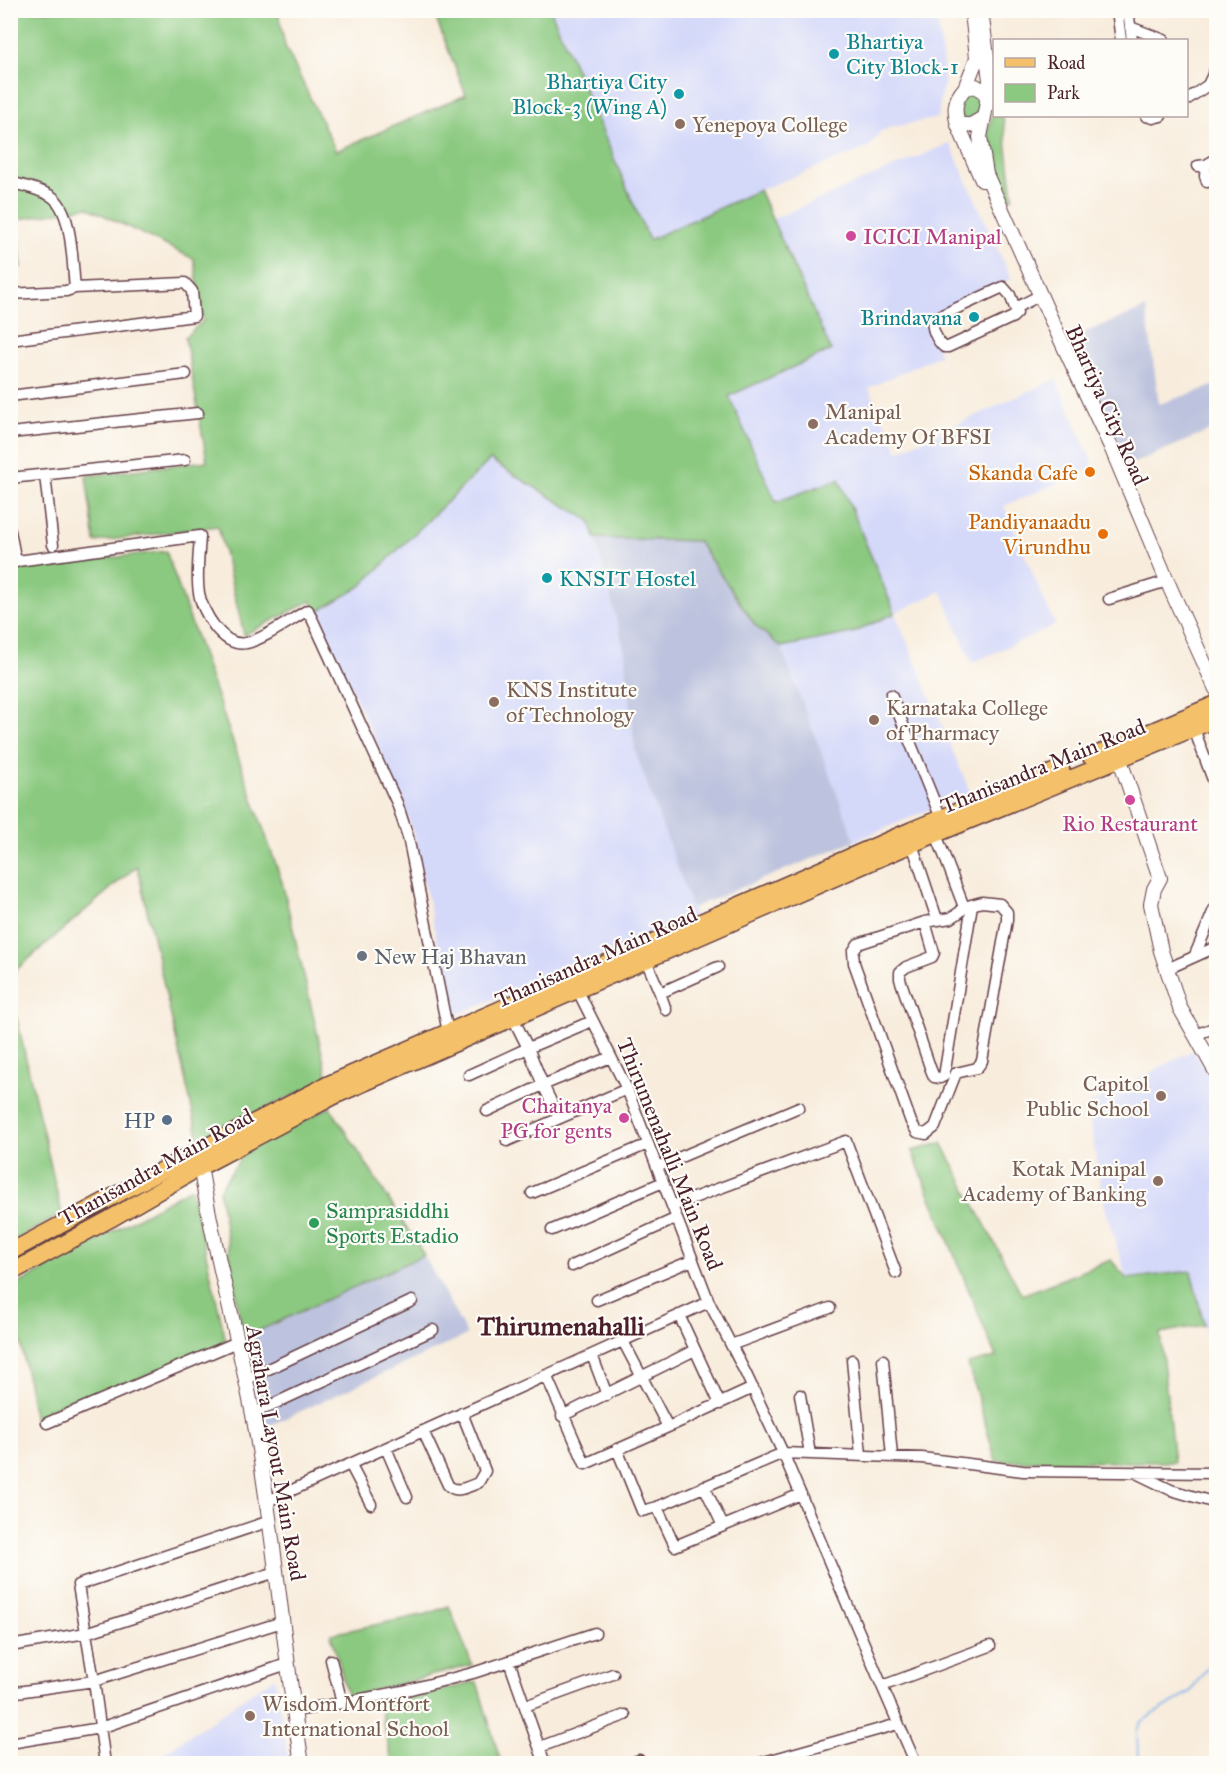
<svg xmlns="http://www.w3.org/2000/svg" width="1227" height="1774" font-family="'IM FELL Great Primer',serif">
<style>
.built{fill:#d4d8f9}
.industrial{fill:#bdc3de}
.green{fill:#8bc980;stroke:#6a7456;stroke-width:1.5}
.lines{fill:none;stroke-linecap:round;stroke-linejoin:round}
.stream{stroke:#7eb2eb;stroke-width:2}
.minor-casing{stroke:#643e46;stroke-width:13}
.tertiary-casing{stroke:#643e46;stroke-width:16}
.primary-casing{stroke:#643e46;stroke-width:19}
.minor{stroke:#fff;stroke-width:10}
.tertiary{stroke:#fff;stroke-width:14}
.primary{stroke:#f4c16a;stroke-width:16}
.culture-dot{fill:#0f9aa8;stroke:#fdfcf7;stroke-width:2}
.education-dot{fill:#8d6e63;stroke:#fdfcf7;stroke-width:2}
.hotel-dot{fill:#d1479c;stroke:#fdfcf7;stroke-width:2}
.food-dot{fill:#e8710a;stroke:#fdfcf7;stroke-width:2}
.worship-dot{fill:#6b7280;stroke:#fdfcf7;stroke-width:2}
.service-dot{fill:#5c6f8a;stroke:#fdfcf7;stroke-width:2}
.leisure-dot{fill:#2e9e5b;stroke:#fdfcf7;stroke-width:2}
.labels{text-anchor:middle;dominant-baseline:central;stroke-width:4.5;stroke-linejoin:round;paint-order:stroke}
.culture-label{font-size:22px;fill:#0d838f;stroke:#fdfcf7;text-anchor:start}
.education-label{font-size:22px;fill:#785e54;stroke:#fdfcf7;text-anchor:start}
.hotel-label{font-size:22px;fill:#b23c85;stroke:#fdfcf7;text-anchor:start}
.street-label{font-size:22px;fill:#4a1f2b;stroke:#fdfcf7}
.food-label{font-size:22px;fill:#c56008;stroke:#fdfcf7;text-anchor:end}
.worship-label{font-size:22px;fill:#5b616d;stroke:#fdfcf7;text-anchor:start}
.service-label{font-size:22px;fill:#4e5e75;stroke:#fdfcf7;text-anchor:end}
.leisure-label{font-size:22px;fill:#27864d;stroke:#fdfcf7;text-anchor:start}
.quarter-label{font-size:26px;font-weight:bold;fill:#4a1f2b;stroke:#fdfcf7}
</style>
<rect width="100%" height="100%" fill="#fdfcf7"/>
<filter id="ink" filterUnits="userSpaceOnUse"><feTurbulence type="fractalNoise" baseFrequency=".0167" numOctaves="2"/><feDisplacementMap in="SourceGraphic" scale="12" xChannelSelector="R" yChannelSelector="G"/><feConvolveMatrix kernelMatrix="1 2 1 2 8 2 1 2 1" color-interpolation-filters="sRGB"/></filter>
<filter id="wash" filterUnits="userSpaceOnUse"><feTurbulence type="fractalNoise" baseFrequency=".008" numOctaves="4" result="noise"/><feDisplacementMap in="SourceGraphic" scale="24" xChannelSelector="R" yChannelSelector="G"/><feGaussianBlur stdDeviation="1.35" result="paint"/><feColorMatrix in="noise" values="0 0 0 0 0 0 0 0 0 0 0 0 0 0 0 0 0 1.4 0 .05"/><feComposite in="paint" operator="in"/></filter>
<g filter="url(#wash)">
<rect width="100%" height="100%" fill="#f8ecdc"/>
<path class="built" d="M551,11h385l9,70 -3,9 -4,28 -45,9 -12,4 -12,16 -109,43 13,29 177,-76 61,136 -87,39 16,37 -71,33 29,63 158,-72 38,88 -90,39 51,119 -83,38 -31,-72 -46,22 75,179 -115,49 -74,-194 71,-14 42,-20 -55,-134 -63,24 -127,-263z
M490,459l100,62 35,132 10,98 60,165 -242,100 -38,-177 -13,-39 -85,-188 43,-25z
M1193,1050l23,36v266l-5,2 -20,-83 -64,8 -22,-71 -18,-102z
M275,1677l14,86h-123l-5,-8z"/>
<path class="industrial" d="M1146,308l13,96 57,-19v43l-87,37 -56,-128z
M595,538l103,3 57,84 26,22 74,194 -163,67 -57,-157 -10,-98z
M424,1255l43,80 -205,94 -19,-91z"/>
<path class="green" d="M10,11h268l7,35 51,105 130,-56 -33,-84h118l98,229 110,-50 72,160 -102,46 47,106 63,-23 56,134 -43,20 -71,14 -26,-22 -57,-84 -103,-3 -5,-17 -100,-61 -130,127 -43,25 -6,-11 -67,34 -26,-109 -123,16 -9,-66 121,-15 -22,-124 18,-16 -9,-62 -107,-52 -71,13 6,47 -11,1z
M976,89l6,13 -3,9 -9,9h-7l-5,-11 7,-15z
M994,109v7h9l10,81 -8,3c-10,-21 -20,-44 -17,-68 1,-7 4,-15 6,-23z
M166,551l116,331 46,197 -129,61 -62,-274 -126,108v-404z
M11,994l51,220 -51,28h-1z
M330,1107l94,148 -181,83 -24,-148 27,-40z
M942,1143l80,152 89,-35 16,19 64,-8 13,54 -44,8 14,129 -178,-1 -28,-97 28,-7 -84,-206z
M191,1188l35,154 -191,80 -24,-134z
M449,1606l23,59 -124,32 -17,-63 96,-20z
M477,1682l24,81h-116l7,-2 -13,-56z"/>
<g class="lines">
<path class="stream" d="M1138,1764l-1,-34 4,-8 50,-31 22,-32 3,-10"/>
</g>
</g>
<g filter="url(#ink)">
<g class="lines">
<defs>
<path id="minor" d="M1117,10l4,30
M1128,10l4,30
M1130,27l34,13
M1186,100l22,-15 8,-17
M1146,116l7,2 8,-2
M1206,165l-1,11 2,6
M1198,166l8,-1 10,-6
M10,182c13,4 30,7 41,14 22,14 21,67 24,92
M10,294l56,-3 9,-3 110,-5 7,8 2,25 -184,24
M1015,308l-5,-13 -7,-8 -63,29 -7,5c-2,8 5,21 11,26h4l65,-30 4,-4 -2,-5 20,-10
M10,396l176,-22
M10,433l188,-20
M45,475l8,70
M10,478l175,-18
M10,531l6,31
M10,562l190,-26c-1,19 -4,39 -1,57 3,19 24,55 47,50 17,-3 46,-24 62,-33l89,193 11,34 40,195
M1109,599l55,-17
M891,695l50,123
M1194,729l22,59
M936,834l28,73
M912,844l25,75
M982,902l18,2 7,8v8l-25,141 -5,7 -21,5 -21,54 -9,7 -9,-2 -6,-10 -57,-159 -1,-11 5,-8 67,-22 26,-4 9,-6 4,-5z
M925,922l9,31 -2,4 -26,10 -6,5v7l31,91 3,7 6,1 4,-2 28,-171
M1195,955l21,-50
M646,960l14,33 58,-26
M1167,969l49,-22
M576,987l51,102 82,213
M660,993l6,17
M592,1021l-64,27 15,37 68,-28
M1195,1035l21,-8
M469,1075l59,-27 -15,-30
M487,1111l56,-26 16,33
M507,1141l120,-52
M657,1167l142,-60
M532,1193l116,-49
M672,1206l174,-65 50,132
M552,1230l111,-48
M572,1266l105,-48
M597,1300l96,-40
M679,1315l41,89
M731,1345l99,-37
M592,1355l15,40
M852,1360l9,95
M883,1360l9,96
M546,1375l39,89 83,-37 -45,-86
M245,1380l167,-79
M800,1395l10,59
M252,1414l181,-84
M562,1416l133,-66
M47,1423l190,-81
M668,1427l85,-39
M423,1431l25,54c8,9 19,2 30,-2l7,-12 -23,-58
M386,1448l21,49
M617,1449l25,62 15,-4
M350,1464l21,40
M1138,1474l33,16 45,13
M704,1486l19,40
M801,1494l-126,52 -18,-39 126,-54 139,5 101,13 193,2
M268,1501l441,-199 37,72 37,79 99,233 108,-40
M10,1646l76,-13 190,-61
M509,1661l36,103
M882,1686l34,78
M10,1693l84,-12 188,-59
M342,1703l61,-12 70,-18 122,-40
M525,1706l88,-32
M294,1711l48,-8 -11,-43
M10,1743l90,-15 187,-64
M540,1747l85,-32
M105,1764l-11,-83 -16,-96 192,-64
M628,1764l11,-4
M757,1764l141,-40"/>
<path id="tertiary" d="M981,10l9,70 -3,21
M965,88l12,-30 -5,-46
M983,118l-12,7h-13c-4,-15 -4,-25 7,-37l11,-2 10,8 1,8 -7,35 6,37 65,145 60,128 60,143 45,99
M958,125l24,55
M1117,751l43,127 -6,11 -3,15 10,47 19,57 36,64
M199,1159c14,92 41,181 57,272 19,110 28,222 46,333"/>
<path id="primary" d="M1091,757l125,-53
M10,1252l188,-101 131,-67 583,-254 149,-61
M10,1273l100,-54 90,-52 136,-72 583,-254 297,-122"/>
</defs>
<use href="#minor" class="minor-casing"/>
<use href="#tertiary" class="tertiary-casing"/>
<use href="#primary" class="primary-casing"/>
<use href="#minor" class="minor"/>
<use href="#tertiary" class="tertiary"/>
<use href="#primary" class="primary"/>
</g>
</g>
<g class="culture-dot">
<circle cx="834" cy="54" r="6"/>
<circle cx="679" cy="94" r="6"/>
<circle cx="974" cy="317" r="6"/>
<circle cx="547" cy="578" r="6"/>
</g>
<g class="education-dot">
<circle cx="680" cy="124" r="6"/>
<circle cx="813" cy="424" r="6"/>
<circle cx="494" cy="702" r="6"/>
<circle cx="874" cy="720" r="6"/>
<circle cx="1161" cy="1096" r="6"/>
<circle cx="1158" cy="1181" r="6"/>
<circle cx="250" cy="1716" r="6"/>
</g>
<g class="hotel-dot">
<circle cx="851" cy="236" r="6"/>
<circle cx="1130" cy="800" r="6"/>
<circle cx="624" cy="1118" r="6"/>
</g>
<g class="food-dot">
<circle cx="1090" cy="472" r="6"/>
<circle cx="1103" cy="534" r="6"/>
</g>
<circle class="worship-dot" cx="362" cy="956" r="6"/>
<circle class="service-dot" cx="167" cy="1120" r="6"/>
<circle class="leisure-dot" cx="314" cy="1223" r="6"/>
<g class="labels">
<g class="culture-label">
<text x="846" y="41">Bhartiya<tspan x="846" dy="25">City Block-1</tspan></text>
<text x="667" y="81" text-anchor="end">Bhartiya City<tspan x="667" dy="25">Block-3 (Wing A)</tspan></text>
<text x="962" y="317" text-anchor="end">Brindavana</text>
<text x="559" y="578">KNSIT Hostel</text>
</g>
<g class="education-label">
<text x="692" y="124">Yenepoya College</text>
<text x="825" y="411">Manipal<tspan x="825" dy="25">Academy Of BFSI</tspan></text>
<text x="506" y="689">KNS Institute<tspan x="506" dy="25">of Technology</tspan></text>
<text x="886" y="707">Karnataka College<tspan x="886" dy="25">of Pharmacy</tspan></text>
<text x="1149" y="1083" text-anchor="end">Capitol<tspan x="1149" dy="25">Public School</tspan></text>
<text x="1146" y="1168" text-anchor="end">Kotak Manipal<tspan x="1146" dy="25">Academy of Banking</tspan></text>
<text x="262" y="1703">Wisdom Montfort<tspan x="262" dy="25">International School</tspan></text>
</g>
<g class="hotel-label">
<text x="863" y="236">ICICI Manipal</text>
<text x="1130" y="823" text-anchor="middle">Rio Restaurant</text>
<text x="612" y="1105" text-anchor="end">Chaitanya<tspan x="612" dy="25">PG for gents</tspan></text>
</g>
<g class="street-label">
<text transform="translate(1107 405) rotate(66)">Bhartiya City Road</text>
<text transform="translate(1043 766) rotate(-22)">Thanisandra Main Road</text>
<text transform="translate(596 957) rotate(-24)">Thanisandra Main Road</text>
<text transform="translate(670 1154) rotate(68)">Thirumenahalli Main Road</text>
<text transform="translate(156 1167) rotate(-29)">Thanisandra Main Road</text>
<text transform="translate(276 1453) rotate(80)">Agrahara Layout Main Road</text>
</g>
<g class="food-label">
<text x="1078" y="472">Skanda Cafe</text>
<text x="1091" y="521">Pandiyanaadu<tspan x="1091" dy="25">Virundhu</tspan></text>
</g>
<g class="worship-label">
<text x="374" y="956">New Haj Bhavan</text>
</g>
<g class="service-label">
<text x="155" y="1120">HP</text>
</g>
<g class="leisure-label">
<text x="326" y="1210">Samprasiddhi<tspan x="326" dy="25">Sports Estadio</tspan></text>
</g>
<g class="quarter-label">
<text x="561" y="1326">Thirumenahalli</text>
</g>
</g>
<rect width="1227" height="1774" fill="none" stroke="#fdfcf7" stroke-width="36"/>
<rect x="993" y="39" width="195" height="78" fill="#fdfcf7" stroke="#b5a4a5" stroke-width="1.5"/>
<rect x="1005" y="58" width="30" height="9" fill="#f4c16a" stroke="#b5a4a5" stroke-width="1.5"/>
<text x="1047" y="69" font-size="18" fill="#4a1f2b">Road</text>
<rect x="1005" y="84" width="30" height="18" fill="#8bc980" stroke="#b5a4a5" stroke-width="1.5"/>
<text x="1047" y="99" font-size="18" fill="#4a1f2b">Park</text>
</svg>
